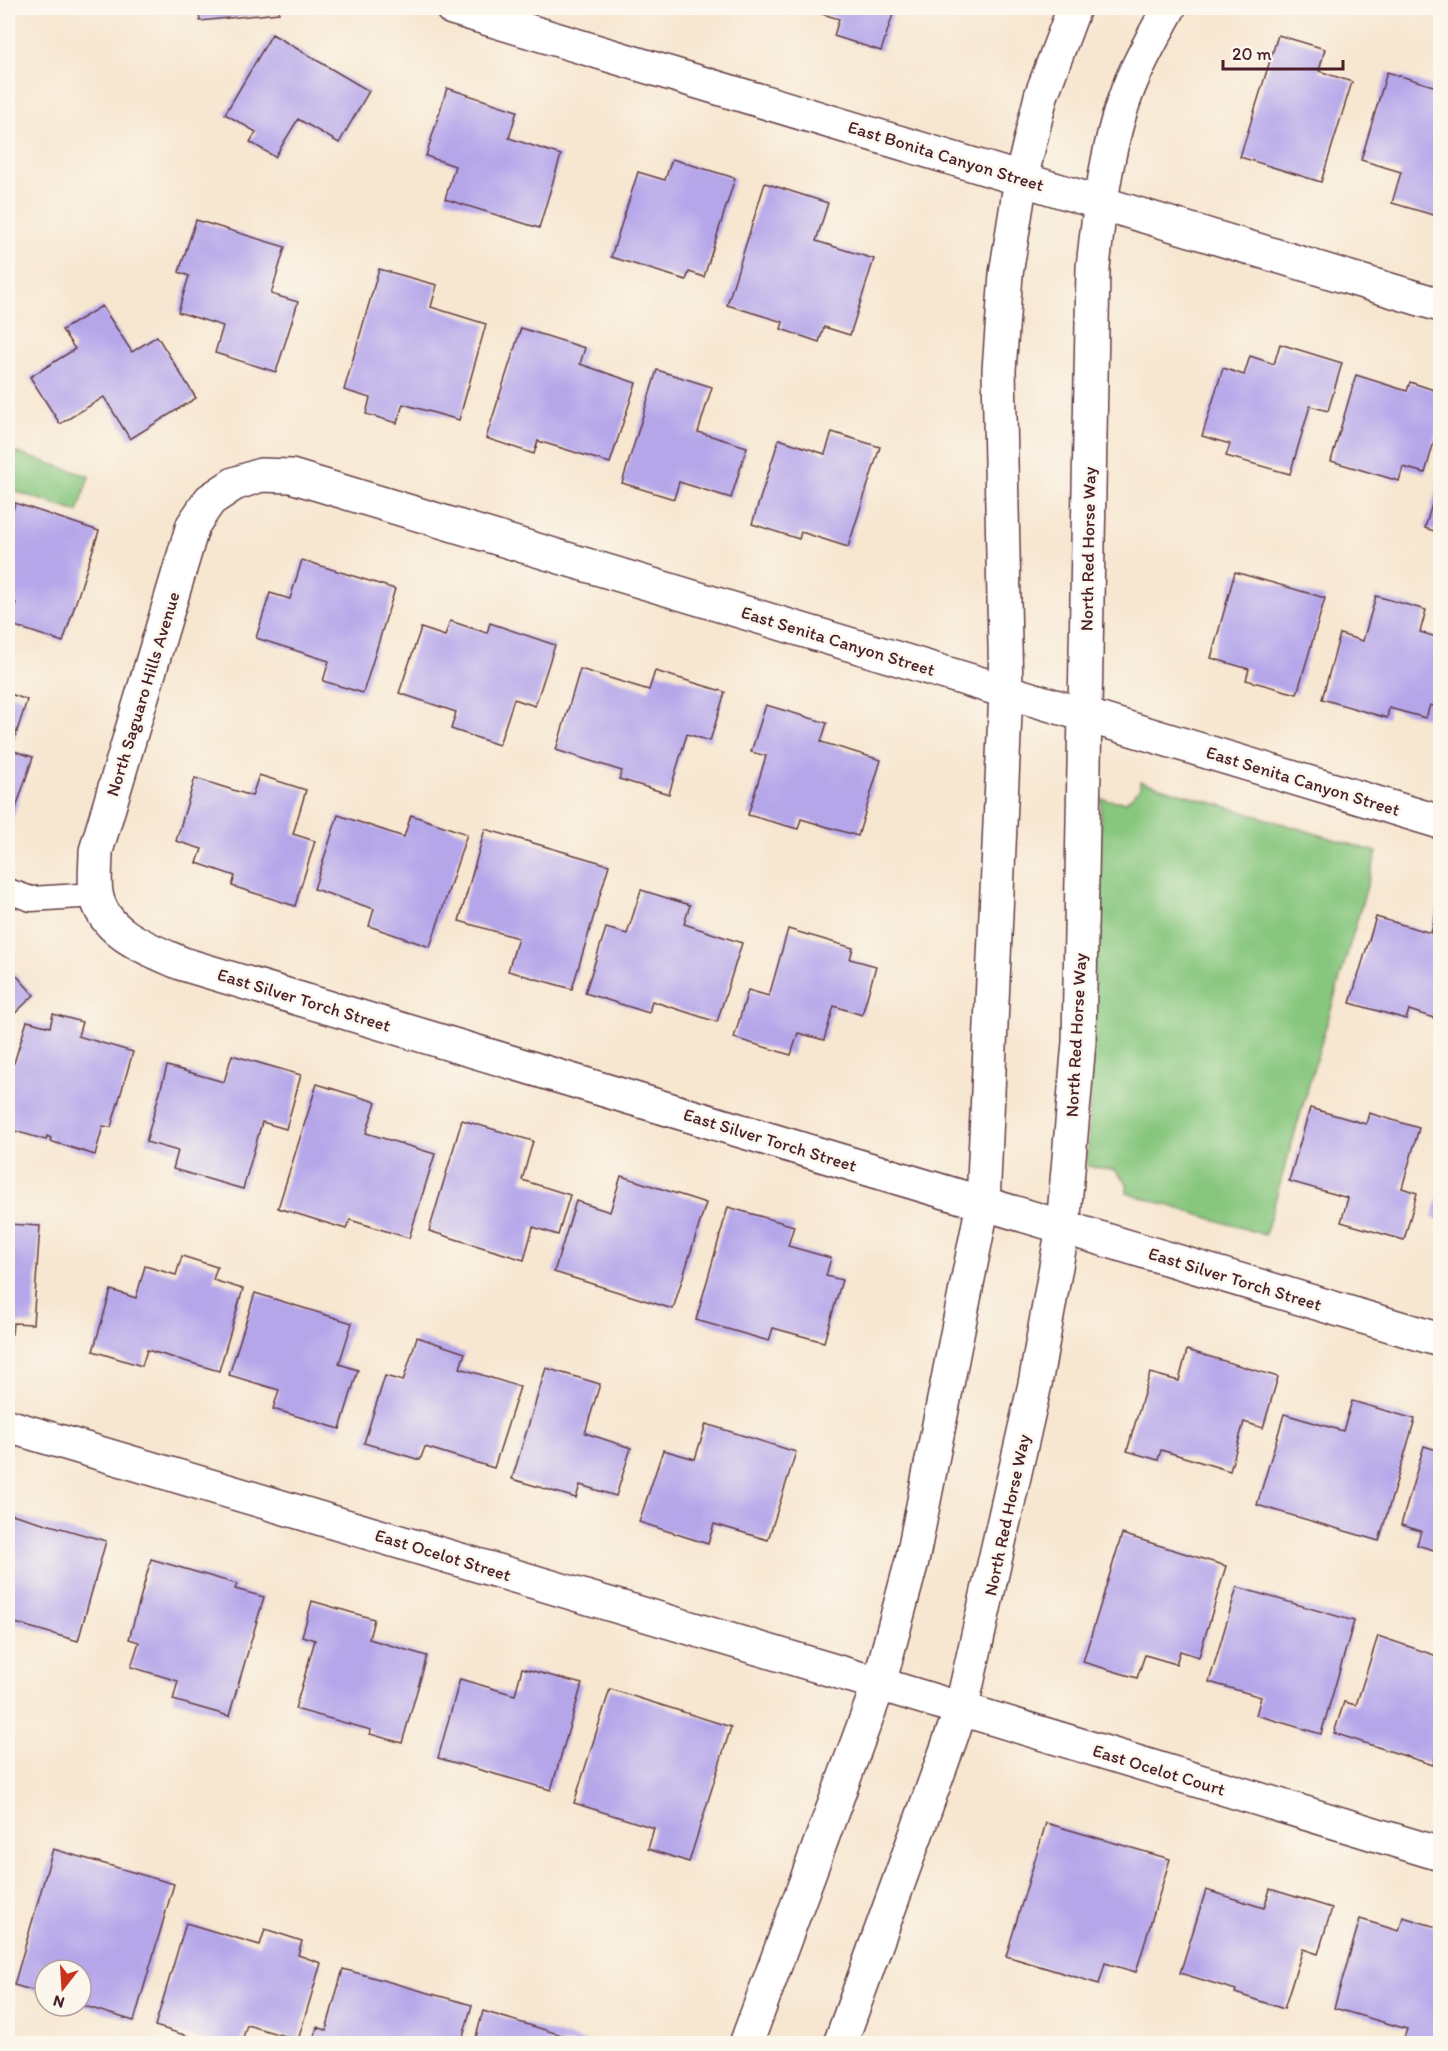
<svg xmlns="http://www.w3.org/2000/svg" width="1448" height="2051" font-family="Itim,sans-serif">
<style>
.green{fill:#86c67d;stroke:#687254;stroke-width:1.5}
.building{fill:#b5a6ea}
.lines{fill:none;stroke-linecap:round;stroke-linejoin:round}
.lane-casing{stroke:#643d44;stroke-width:27}
.street-casing{stroke:#643d44;stroke-width:36}
.secondary-casing{stroke:#643d44;stroke-width:36}
.lane{stroke:#fff;stroke-width:24}
.street{stroke:#fff;stroke-width:33}
.secondary{stroke:#fff;stroke-width:33}
.labels{text-anchor:middle;dominant-baseline:central;stroke-width:5;stroke-linejoin:round;paint-order:stroke}
.street-label{font-size:18px;fill:#4a1f2b;stroke:#fbf7ec}
</style>
<rect width="100%" height="100%" fill="#fbf7ec"/>
<filter id="ink" filterUnits="userSpaceOnUse"><feTurbulence type="fractalNoise" baseFrequency=".0167" numOctaves="2"/><feDisplacementMap in="SourceGraphic" scale="12" xChannelSelector="R" yChannelSelector="G"/><feConvolveMatrix kernelMatrix="1 2 1 2 8 2 1 2 1" color-interpolation-filters="sRGB"/></filter>
<filter id="wash" filterUnits="userSpaceOnUse"><feTurbulence type="fractalNoise" baseFrequency=".008" numOctaves="4" result="noise"/><feDisplacementMap in="SourceGraphic" scale="24" xChannelSelector="R" yChannelSelector="G"/><feGaussianBlur stdDeviation="1.35" result="paint"/><feColorMatrix in="noise" values="0 0 0 0 0 0 0 0 0 0 0 0 0 0 0 0 0 1.4 0 .05"/><feComposite in="paint" operator="in"/></filter>
<g filter="url(#wash)">
<rect width="100%" height="100%" fill="#f7e6d0"/>
<path class="green" d="M11,451l78,25 -11,36 -70,-23v-26z
M1140,781l237,71 -112,383 -138,-42v-10l-12,-13 -28,-4 14,-367 25,3 14,-14z"/>
<g id="blocks">
<path class="building" d="M198,8h80l1,5 -79,8z
M803,8h92l-14,43 -47,-15 5,-17z
M272,34l97,57 -30,52 -41,-24 -23,38 -25,-15 6,-10 -31,-18z
M1278,35l47,14 -6,22 33,11 -31,100 -81,-25z
M1387,72l53,16v129l-48,-14 9,-31 -40,-12z
M447,88l70,23 -8,27 52,17 -22,73 -94,-29 10,-33 -29,-10z
M672,159l63,19 -31,99 -15,-5 -3,8 -75,-23 27,-85 27,8z
M765,183l63,20 -12,38 58,18 -24,76 -26,-8 -5,15 -38,-13 2,-7 -56,-17z
M196,220l89,27 -14,47 27,8 -22,70 -61,-19 8,-27 -45,-14 11,-36 -10,-4z
M379,269l58,16 -6,22 55,17 -27,96 -56,-16 -6,19 -31,-9 4,-16 -26,-8z
M102,306l30,46 25,-16 39,62 -66,41 -26,-42 -44,27 -30,-47 45,-28 -13,-19z
M521,328l64,20 -5,16 56,19 -26,80 -72,-22 -4,13 -48,-16z
M1280,344l62,19 -14,48 -18,-5 -20,68 -64,-18 4,-12 -28,-8 21,-68 21,7 6,-19 24,8z
M657,370l55,17 -14,45 49,15 -16,51 -52,-16 -5,17 -52,-16z
M1356,375l51,16 3,-9 30,10v29l-15,52 -22,-6 -4,14 -68,-20z
M832,432l48,15 -32,100 -47,-15 -2,7 -47,-15 27,-85 46,15z
M1440,477v56l-15,-5z
M15,503l84,28 -36,111 -54,-18 7,-21 -8,-3v-73z
M302,560l93,29 -32,104 -40,-12 6,-20 -73,-23 14,-45 20,6z
M1235,572l90,26 -28,96 -51,-14 3,-11 -38,-11z
M1376,596l50,14 -6,22 20,6v70l-10,-3 -4,13 -37,-10 -2,10 -65,-19 18,-65 23,7z
M450,621l37,12 3,-10 65,22 -20,61 -21,-7 -15,46 -48,-16 5,-17 -57,-19 22,-65 24,8z
M580,669l69,21 6,-19 70,21 -15,49 -23,-7 -18,60 -50,-15 3,-8 -66,-21z
M8,693l19,7 -16,50 22,7 -22,66 -3,-1z
M766,705l61,18 -6,19 60,18 -23,76 -57,-17 -3,10 -50,-14 18,-59 -15,-4z
M259,775l47,15 -13,44 22,7 -20,65 -63,-20 3,-10 -38,-13 5,-14 -26,-8 19,-63 57,18z
M338,815l66,22 7,-22 56,19 -37,113 -61,-21 5,-17 -60,-20z
M485,829l124,36 -37,124 -64,-18 10,-33 -59,-17z
M641,890l49,15 -6,19 58,19 -25,79 -65,-21 -3,12 -64,-20 21,-65 21,6z
M1437,909l3,1v98l-3,11 -28,-9 -3,9 -56,-16 26,-86 55,16z
M788,929l65,19 -3,11 26,7 -14,49 -28,-9 -10,34 -26,-7 -7,22 -57,-17 14,-48 21,6z
M8,966l26,29 -26,25z
M53,1014l29,8 -4,14 55,16 -22,75 -8,-1 -8,29 -45,-14 1,-3 -4,-2 -1,4 -38,-11v-60l2,-8 4,2 13,-42 23,6z
M232,1055l69,20 -15,54 -24,-7 -19,67 -70,-20 5,-18 -32,-9 21,-76 57,16z
M317,1084l59,18 -10,31 69,21 -26,84 -59,-18 -4,9 -68,-21z
M1310,1108l56,16 3,-11 50,15 -17,60 15,5 -13,47 -63,-18 7,-24 -59,-17z
M462,1120l71,21 -11,39 48,15 -12,40 -25,-8 -9,33 -95,-29z
M621,1176l85,27 -33,106 -119,-37 22,-71 34,11z
M1440,1191v29l-8,-3z
M728,1207l66,19 -6,20 43,12 -5,18 16,4 -18,62 -51,-14 -4,13 -73,-21z
M8,1224l32,2 -7,98 -20,-1 -1,11 -4,-1z
M182,1256l35,11 -4,13 30,9 -24,82 -72,-21 -5,16 -49,-15 18,-61 25,8 9,-32 31,9z
M255,1293l97,30 -13,41 19,6 -18,59 -67,-20 6,-19 -50,-15z
M417,1337l48,16 -5,15 60,19 -26,81 -69,-21 -5,13 -56,-17 21,-67 18,5z
M1187,1350l91,27 -15,51 -19,-6 -14,49 -69,-21 -3,10 -31,-9 23,-78 29,8z
M546,1368l54,16 -15,49 46,15 -15,48 -36,-11 -4,13 -64,-19z
M1352,1401l63,18 -36,122 -122,-36 27,-91 59,17z
M706,1424l90,28 -28,88 -54,-16 -6,20 -69,-22 24,-72 32,9z
M1424,1446l16,5v101l-23,-7 4,-14 -20,-6z
M8,1513l98,28 -28,100 -70,-20z
M1122,1534l104,32 -27,91 -19,-6 -4,13 -31,-9 -8,23 -54,-16z
M151,1559l86,25 -2,5 29,8 -35,119 -56,-16 5,-19 -47,-14 8,-25 -10,-3z
M1237,1587l117,34 -33,113 -65,-19 5,-18 -52,-15z
M312,1601l62,18 -5,20 58,17 -25,87 -32,-9 1,-4 -76,-21 20,-69 -13,-4z
M1378,1636l62,21v85l-7,23 -99,-32 10,-31 12,3z
M522,1668l60,16 -31,106 -113,-32 22,-79 55,16z
M610,1689l121,38 -42,135 -41,-13 6,-21 -80,-25z
M1046,1823l124,36 -34,113 -31,-9 -6,21 -93,-28z
M53,1849l121,35 -40,137 -53,-16v-35h-36v24l-31,-9z
M1270,1889l62,19 -14,46 -15,-5 -19,60 -49,-16 1,-3 -56,-17 26,-83 58,18z
M1403,1917l37,11v64l-5,18 5,2v32h-38l5,-15 -73,-21 26,-89 39,12z
M186,1923l74,22 5,-16 37,12 -4,14 23,8 -23,77 -51,-15 -6,19h-27l-59,-18z
M343,1969l129,36 -11,39h-148l4,-17 9,3z
M483,2011l105,32v1h-114z"/>
</g>
</g>
<g filter="url(#ink)">
<use href="#blocks" fill-opacity="0" stroke="#643d44" stroke-width="1.5"/>
<g class="lines">
<defs>
<path id="lane" d="M8,891l23,8 65,-4"/>
<path id="street" d="M452,8l988,297
M1440,822l-1149,-346 -30,-1 -27,9 -24,16 -17,25 -97,326c0,13 -2,29 0,42 6,41 55,57 87,71l1257,376
M8,1426l871,258 561,170"/>
<path id="secondary" d="M746,2044l133,-360 33,-123 71,-358 23,-512 -7,-321 7,-96 15,-95 20,-83 33,-88
M840,2044l121,-334 74,-326 28,-157 16,-185 14,-774c6,-59 15,-131 38,-186 11,-26 25,-50 38,-74"/>
</defs>
<use href="#lane" class="lane-casing"/>
<use href="#street" class="street-casing"/>
<use href="#secondary" class="secondary-casing"/>
<use href="#lane" class="lane"/>
<use href="#street" class="street"/>
<use href="#secondary" class="secondary"/>
</g>
</g>
<g class="labels">
<g class="street-label">
<text transform="translate(946 156) rotate(17)">East Bonita Canyon Street</text>
<text transform="translate(1088 549) rotate(-89)">North Red Horse Way</text>
<text transform="translate(838 641) rotate(17)">East Senita Canyon Street</text>
<text transform="translate(143 694) rotate(-73)">North Saguaro Hills Avenue</text>
<text transform="translate(1303 781) rotate(17)">East Senita Canyon Street</text>
<text transform="translate(304 1000) rotate(17)">East Silver Torch Street</text>
<text transform="translate(1076 1035) rotate(-87)">North Red Horse Way</text>
<text transform="translate(770 1140) rotate(17)">East Silver Torch Street</text>
<text transform="translate(1235 1279) rotate(17)">East Silver Torch Street</text>
<text transform="translate(1007 1515) rotate(-78)">North Red Horse Way</text>
<text transform="translate(443 1555) rotate(17)">East Ocelot Street</text>
<text transform="translate(1159 1770) rotate(17)">East Ocelot Court</text>
</g>
</g>
<rect width="1448" height="2051" fill="none" stroke="#fbf7ec" stroke-width="30"/>
<g transform="translate(63 1988) rotate(197)"><circle r="28" fill="#fbf7ec" stroke="#b4a19f" stroke-width="1.5"/>
<path d="M0-4.5L10 22L0 15L-10 22Z" fill="#c8321e"/>
<text y="-9" font-size="16" font-weight="bold" text-anchor="middle" fill="#4a1f2b">N</text>
</g>
<path d="M1223 60v9h120v-9" fill="none" stroke="#4a1f2b" stroke-width="3"/>
<text x="1232" y="60" font-size="18" fill="#4a1f2b" stroke="#fbf7ec" stroke-width="4.5" paint-order="stroke">20 m</text>
</svg>
